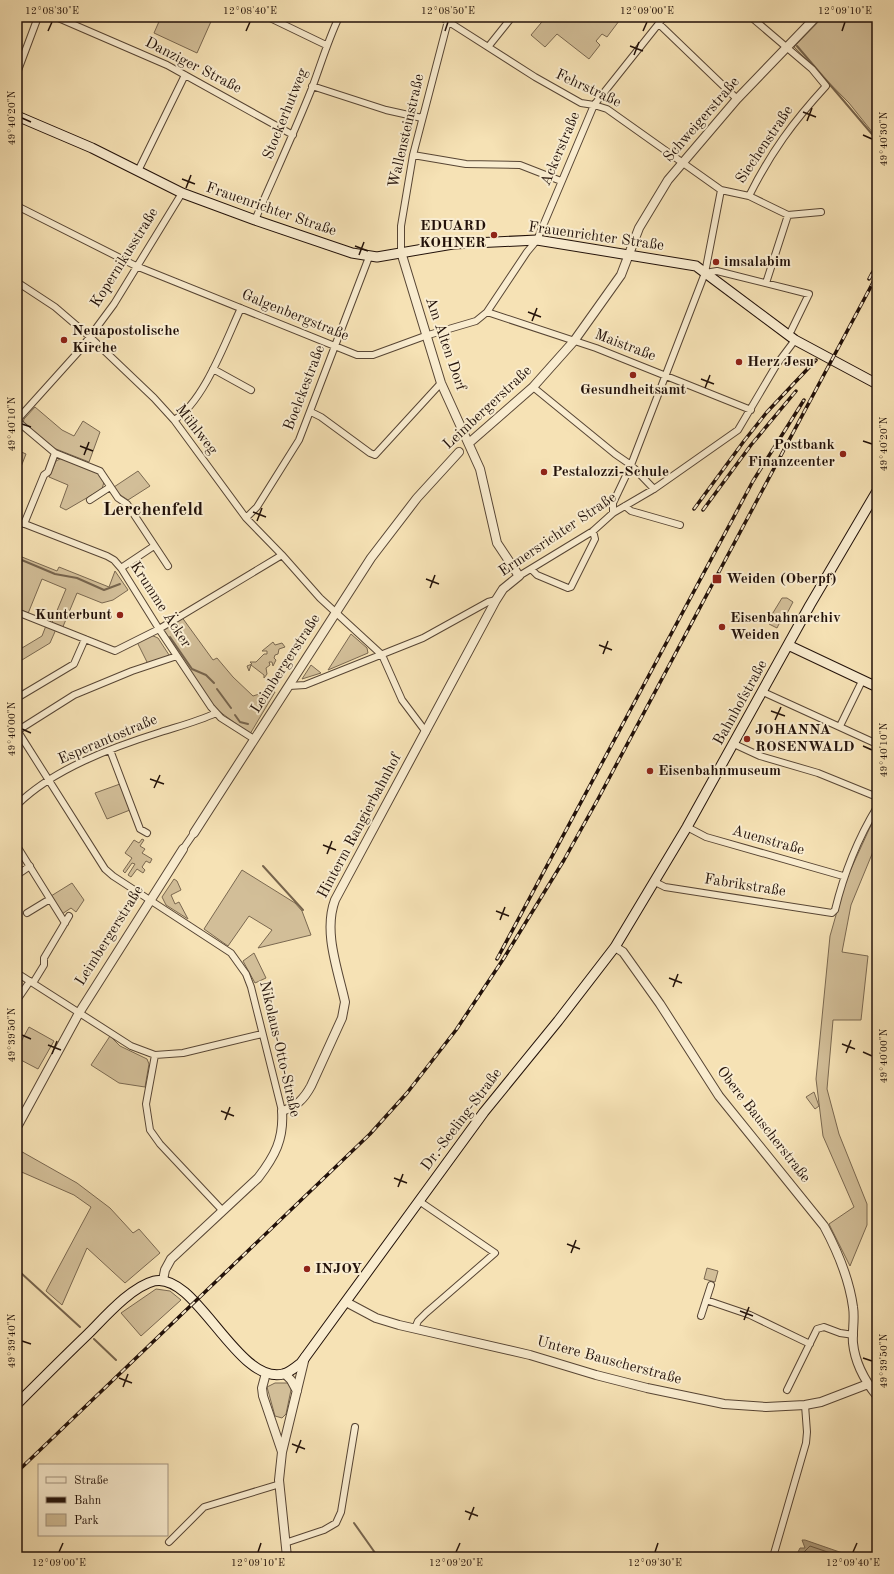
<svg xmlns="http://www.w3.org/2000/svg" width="894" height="1574" font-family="'Old Standard TT',serif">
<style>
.green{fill:#d2be98;stroke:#7a6850}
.water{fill:#ae9b7b;stroke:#76644d}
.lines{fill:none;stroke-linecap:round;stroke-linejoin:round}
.shore{stroke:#685642;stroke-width:1}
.stream{stroke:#76644d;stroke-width:2}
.minor-casing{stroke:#574534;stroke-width:8}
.tertiary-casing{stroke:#574534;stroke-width:10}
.secondary-casing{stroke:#221109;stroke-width:11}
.minor{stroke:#f9eccf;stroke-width:6}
.tertiary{stroke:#f9eccf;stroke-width:8}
.secondary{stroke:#f9eccf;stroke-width:9}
.rail-casing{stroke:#221109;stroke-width:3.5}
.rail{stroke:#f9eccf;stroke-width:2;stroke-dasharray:6;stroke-linecap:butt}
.ticks{fill:none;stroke:#221109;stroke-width:1.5}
.poi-dot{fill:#8f2418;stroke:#f9eccf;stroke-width:1.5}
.labels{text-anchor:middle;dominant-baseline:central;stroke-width:4;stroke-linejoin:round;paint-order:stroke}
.street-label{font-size:15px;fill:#221109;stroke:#f9eccf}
.poi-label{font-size:15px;font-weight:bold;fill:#221109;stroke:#f9eccf;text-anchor:start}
.district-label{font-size:19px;font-weight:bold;fill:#221109;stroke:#f9eccf}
.neatline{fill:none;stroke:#221109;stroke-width:1.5}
.ticks-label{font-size:10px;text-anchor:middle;fill:#221109}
</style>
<rect width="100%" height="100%" fill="#f6e2b5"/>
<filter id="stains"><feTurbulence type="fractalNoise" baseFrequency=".005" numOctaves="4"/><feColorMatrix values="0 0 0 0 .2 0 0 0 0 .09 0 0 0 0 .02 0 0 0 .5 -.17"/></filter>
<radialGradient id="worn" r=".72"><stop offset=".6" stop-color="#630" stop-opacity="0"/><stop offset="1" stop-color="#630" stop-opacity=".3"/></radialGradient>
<path class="green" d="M161,17h52l-16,36 -43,-20z
M546,17h76l-15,20 -5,-3 -6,7 4,4 -11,14 -32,-25 -12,13 -14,-12z
M823,17h54v121l-28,-35 -55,-56z
M35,407l27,23 12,6 9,-15 17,11 -11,30 -38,-15 -28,-24 1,-4z
M17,450l9,4 -9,23z
M62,458l36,14 6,10 -2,7 -36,21 -6,-3 8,-22 -19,-8 7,-16z
M138,471l12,15 -22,14 -9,-6 -5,-7z
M17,555l40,16 2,-4 50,20 6,-16 13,19 -15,10 -11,3 -25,-10 -15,36 -5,-2 -7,16 -33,20v-12l25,-15 5,-13 4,2 15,-36 -24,-10 -15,37 -10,-4v-31l4,-10 -4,-2z
M782,598h5l6,4 -10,19 -2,-1 -4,8 -8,-4 -1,-3z
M181,616l32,44 4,-2 16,19 20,19 19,-6 3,2 -25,42 -38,-28 -49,-77z
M351,634l16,14 1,5 -40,17z
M151,635l7,3 13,20 -23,6 -11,-22z
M273,642l2,3 7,-2 3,4 -6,2 -1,5 -3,1 -1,3 2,2 -3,6 -1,-4h-3l1,3 -4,3 1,6 -3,4v-3l-13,-10 -2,6 -2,-5 5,-2 -2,-2h6l8,-8h3v-3h-5z
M311,665l10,8 -19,6z
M120,784l10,26 -23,9 -12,-26z
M877,812v30l-26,63 -9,47 26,4 -7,64h-28l-6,69 12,45 28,70v21l-17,41 -21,-42 25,-17 -31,-71 -7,-57 14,-143 16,-56z
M142,839l2,1 -4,6 5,3 -3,4 10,6 -2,4 -4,-2 -4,6 3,3 -2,3 -6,-4 -6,8 -3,-2 7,-11 -3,-1 -7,10 -2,-2 9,-13 -7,-5 9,-13 5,3z
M242,870l53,33 7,8 9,24 -53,13 14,-18 -23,-14 -21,30 -24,-17z
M174,879l3,2 4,9 -10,5 4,9 4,-2 9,17 -22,-14 -4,-8z
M72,883l12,17 -8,12 -5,-4 -9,6 -11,-18z
M254,953l12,25 -11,5 -12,-22z
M29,1027l25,14 -16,28 -21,-11v-9z
M110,1036l10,10 27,13 2,5 -4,23 -26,-4 -28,-18z
M814,1092l5,14 -4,3 -9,-12z
M17,1149l60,34 33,25 23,25 6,-4 21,24 -35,30 -38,-35 -25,57 -16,-14 45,-84 -17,-12 -57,-25z
M707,1268l11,3 -3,11 -11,-3z
M156,1289l14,2 11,9 -40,36 -20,-23z
M275,1383h12l5,2 -6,29 -4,4 -7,-2 -8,-29z"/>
<path class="water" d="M802,1540h3l49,17h-51l-4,-2 -1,-3 2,-4h5z"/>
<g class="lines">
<path class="shore" d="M803,1557v-4l7,-7 32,11"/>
<path class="stream" d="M797,46l80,94
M17,558l38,16 22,4 27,12 16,-6
M170,637l22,32 14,6 8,8
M217,689l14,19
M235,715l5,7 8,2
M263,866l40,44
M21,1273l59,54
M94,1339l22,21
M354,1523l24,34"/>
<defs>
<path id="minor" d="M56,17l111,48 126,70
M268,17l58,28
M441,17l94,60 46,26 13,2 13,4 114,81
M659,24l78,75
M488,47l24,-30
M17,73l21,-56
M312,86l74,24 36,8
M413,155l53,9 54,1 41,16
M138,171l47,-96
M749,196l39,19 33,-3
M17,206l119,60 221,89h16l52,-19 51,-15 11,-9 40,-60 10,-12 57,-135 70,-88
M255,220c19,-44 39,-87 57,-132 9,-24 16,-48 27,-71
M401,252v-26l12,-71 36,-138
M705,273l12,-2 92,23 -18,37
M17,282l38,25 35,30 64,61 20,22 72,98 36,37 38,43 62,57 20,45 24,32
M766,283l22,-68
M487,312l109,36 155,62
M213,369l38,21
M533,387l82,67 16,11 23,24
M311,412l10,5 49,36 5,2 66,-72
M17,420l63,-70 34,-46 68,-111
M174,420c30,-18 52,-80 67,-112
M17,421l38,32 45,18 18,27 9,6 41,62
M90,500l20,-13
M625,506l6,5 49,14
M613,513v-10l18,-38 74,-192 16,-83 28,6c22,-44 44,-74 77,-110l-14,-17 -61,-52
M246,518l11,-11 42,-67 70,-183
M17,521l90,35 7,4 7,8 38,61 52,78 10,11 33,21
M24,524l20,-49 4,-3 7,-19
M121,568l33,-22
M531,569l6,6 31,13 3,-1 24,-48 -2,-8
M519,576l74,-45 20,-18 41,-24 84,-59 39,-66 18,-24
M17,612l98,39 44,-22 123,-74
M289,686l16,-1 118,-47 65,-36 8,-2
M763,692l114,52
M17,698l57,-34 11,-25
M840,726l22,-45
M17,730l88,139 8,7 118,77 15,21 5,13 31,124
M17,731l57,-36 58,-24 45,-15
M734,744l26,12 58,17 59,24
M110,750l30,79 7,4
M17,805c36,-36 96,-58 144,-73 19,-6 38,-11 55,-19
M687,827l19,10 137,39
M17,846l48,77
M183,849l11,-16
M17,875l13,-9
M655,882l10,5 167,26 3,-3c9,-37 22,-70 42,-103
M27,913l23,-14
M17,973l114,73 24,9 28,-2 79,-19
M33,983l11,-18v-7l25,-42
M17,1000l13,-19
M155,1055l-9,49 4,26 10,14 62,66
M706,1300l44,15 60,29
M701,1316l10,-31
M415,1328l3,-7 8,-8 69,-60 -76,-52
M787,1390l30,-61 7,-2 16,6 14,2
M169,1542l35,-35 76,-23
M285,1543l39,-13 12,-7 5,-11 14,-85
M773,1557l33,-114 1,-11 -2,-27"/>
<path id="tertiary" d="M469,443l64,-56 41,-46 47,-66 18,-47 29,-48 69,-81 79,-82
M194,833l177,-275 46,-60 42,-46
M615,947l8,5 37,52 59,92 105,130c14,26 25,52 29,81 2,12 -1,24 0,36 2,20 12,38 24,53
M17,1127l62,-114 104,-164
M163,1280l2,-10 6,-11 87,-81c17,-22 26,-39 24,-67 14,-4 22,-12 29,-25l31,-68 3,-16c-7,-32 -22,-70 -10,-102l161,-300 7,-11 16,-13 -22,-33 -17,-74 -39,-86 -40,-131
M346,1302l30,16 23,7 131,30 66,20 51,13 77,16 42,3 39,-2 16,-3 47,-18
M266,1373l-4,15 1,8 19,56
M285,1374l6,6 6,11
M287,1557l-8,-77 3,-28 23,-95"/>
<path id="secondary" d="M17,116l75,32 90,45 73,27 97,33 25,4 76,-13 84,-4 159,26 99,74 82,44
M788,645l89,42
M17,1404c24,-24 47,-47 71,-70 17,-17 43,-47 66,-53 42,-10 83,104 129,93 6,-1 13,-7 18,-11l183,-251 74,-91 57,-74 72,-120 123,-222 67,-114"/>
</defs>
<use href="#minor" class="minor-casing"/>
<use href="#tertiary" class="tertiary-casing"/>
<use href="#secondary" class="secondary-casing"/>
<use href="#minor" class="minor"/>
<use href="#tertiary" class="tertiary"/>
<use href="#secondary" class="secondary"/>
<defs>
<path id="rail" d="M869,279l8,-15
M694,509l50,-68 23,-29 49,-52
M703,510l48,-65 45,-54
M497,959l256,-478 51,-81
M17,1472l353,-338 37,-41 49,-63 48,-72 60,-98 34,-61 279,-524"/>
</defs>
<use href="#rail" class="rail-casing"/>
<use href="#rail" class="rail"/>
</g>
<path class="ticks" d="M48,31l4,-9M246,31l4,-9M445,31l3,-9M643,31l4,-9M842,31l3,-9M630,46l13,5M634,55l5,-13M803,112l13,5M22,118l9,4M807,121l5,-13M863,135l9,4M182,179l13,5M186,188l5,-13M355,246l13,5M359,255l5,-13M528,312l13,5M532,321l5,-13M701,379l13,5M705,388l5,-13M22,424l9,3M863,441l9,3M80,446l13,5M84,455l5,-13M253,512l13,5M257,521l5,-13M426,579l13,5M430,588l5,-13M599,645l13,5M603,654l5,-13M771,711l14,5M775,720l6,-13M22,729l9,4M863,746l9,4M150,779l14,5M154,788l6,-13M323,845l13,5M327,854l5,-13M496,911l13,5M500,920l5,-13M669,978l13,5M673,987l5,-13M22,1035l9,4M842,1044l13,5M48,1045l13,5M863,1052l9,4M846,1053l5,-13M52,1054l5,-13M221,1111l13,5M225,1120l5,-13M394,1178l13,5M398,1187l5,-13M567,1244l13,5M571,1253l5,-13M740,1311l13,5M744,1320l5,-13M22,1341l9,3M863,1358l9,3M119,1378l13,5M123,1387l5,-13M292,1444l13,5M296,1453l5,-13M465,1511l13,5M469,1520l5,-13M59,1552l4,-9M258,1552l3,-9M456,1552l4,-9M655,1552l3,-9M853,1552l4,-9"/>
<g class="poi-dot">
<circle cx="494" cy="235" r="4"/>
<circle cx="716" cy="262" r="4"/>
<circle cx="64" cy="340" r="4"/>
<circle cx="739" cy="362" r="4"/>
<circle cx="633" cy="375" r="4"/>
<circle cx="843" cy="454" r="4"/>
<circle cx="544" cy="472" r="4"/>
<rect x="712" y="574" width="10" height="10" rx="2"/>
<circle cx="120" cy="615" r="4"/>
<circle cx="722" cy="627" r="4"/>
<circle cx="747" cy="739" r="4"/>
<circle cx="650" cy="771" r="4"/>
<circle cx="307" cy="1269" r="4"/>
</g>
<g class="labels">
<g class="street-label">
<text transform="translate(193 66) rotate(27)">Danziger Straße</text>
<text transform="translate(588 89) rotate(25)">Fehrstraße</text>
<text transform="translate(286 114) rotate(-68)">Stockerhutweg</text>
<text transform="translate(702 120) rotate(-49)">Schweigerstraße</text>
<text transform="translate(407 131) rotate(-77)">Wallensteinstraße</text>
<text transform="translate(765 145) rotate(-56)">Siechenstraße</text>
<text transform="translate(561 149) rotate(-67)">Ackerstraße</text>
<text transform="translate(271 210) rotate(19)">Frauenrichter Straße</text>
<text transform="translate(596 237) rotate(8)">Frauenrichter Straße</text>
<text transform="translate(125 258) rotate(-58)">Kopernikusstraße</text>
<text transform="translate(295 316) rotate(22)">Galgenbergstraße</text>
<text transform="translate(445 344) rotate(71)">Am Alten Dorf</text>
<text transform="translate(625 346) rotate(21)">Maistraße</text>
<text transform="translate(305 388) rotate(-69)">Boelckestraße</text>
<text transform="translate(488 408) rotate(-43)">Leimbergerstraße</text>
<text transform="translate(196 430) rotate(52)">Mühlweg</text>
<text transform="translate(558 535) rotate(-34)">Ermersrichter Straße</text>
<text transform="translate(160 605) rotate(57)">Krumme Äcker</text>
<text transform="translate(286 664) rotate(-57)">Leimbergerstraße</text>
<text transform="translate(741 703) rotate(-61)">Bahnhofstraße</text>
<text transform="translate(108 740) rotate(-23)">Esperantostraße</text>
<text transform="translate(360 826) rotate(-62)">Hinterm Rangierbahnhof</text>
<text transform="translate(768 841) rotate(16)">Auenstraße</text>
<text transform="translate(745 886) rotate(9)">Fabrikstraße</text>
<text transform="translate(110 936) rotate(-58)">Leimbergerstraße</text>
<text transform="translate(279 1049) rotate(77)">Nikolaus-Otto-Straße</text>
<text transform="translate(462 1120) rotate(-53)">Dr.-Seeling-Straße</text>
<text transform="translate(763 1125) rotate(52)">Obere Bauscherstraße</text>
<text transform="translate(609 1361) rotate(15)">Untere Bauscherstraße</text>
</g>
<g class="poi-label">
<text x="486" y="226" text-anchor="end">EDUARD<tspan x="486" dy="17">KOHNER</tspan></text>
<text x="724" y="262">imsalabim</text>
<text x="72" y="331">Neuapostolische<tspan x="72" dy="17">Kirche</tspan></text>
<text x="747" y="362">Herz Jesu</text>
<text x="633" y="390" text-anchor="middle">Gesundheitsamt</text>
<text x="835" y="445" text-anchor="end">Postbank<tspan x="835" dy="17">Finanzcenter</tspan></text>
<text x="552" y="472">Pestalozzi-Schule</text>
<text x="726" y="579">Weiden (Oberpf)</text>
<text x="112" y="615" text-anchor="end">Kunterbunt</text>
<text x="730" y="618">Eisenbahnarchiv<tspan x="730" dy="17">Weiden</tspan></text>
<text x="755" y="730">JOHANNA<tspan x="755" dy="17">ROSENWALD</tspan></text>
<text x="658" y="771">Eisenbahnmuseum</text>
<text x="315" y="1269">INJOY</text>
</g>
<g class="district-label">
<text x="153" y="510">Lerchenfeld</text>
</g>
</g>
<rect width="894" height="1574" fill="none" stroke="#f6e2b5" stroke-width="44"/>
<rect x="38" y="1464" width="130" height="72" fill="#f9eccf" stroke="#a39480"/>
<rect x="46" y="1477" width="20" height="6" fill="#f9eccf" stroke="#a39480"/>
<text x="74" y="1484" font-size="12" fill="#221109">Straße</text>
<rect x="46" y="1497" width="20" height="6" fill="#221109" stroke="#a39480"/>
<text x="74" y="1504" font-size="12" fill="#221109">Bahn</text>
<rect x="46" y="1514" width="20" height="12" fill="#d2be98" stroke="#a39480"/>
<text x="74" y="1524" font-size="12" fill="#221109">Park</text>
<rect x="22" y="22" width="850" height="1530" class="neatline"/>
<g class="ticks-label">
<text x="52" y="14">12°08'30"E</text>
<text x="250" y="14">12°08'40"E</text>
<text x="448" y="14">12°08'50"E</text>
<text x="647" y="14">12°09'00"E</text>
<text x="845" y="14">12°09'10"E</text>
<text transform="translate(11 118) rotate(-90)" y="4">49°40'20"N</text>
<text transform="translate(883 139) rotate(-90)" y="4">49°40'30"N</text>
<text transform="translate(11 424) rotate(-90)" y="4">49°40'10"N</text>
<text transform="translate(883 444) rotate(-90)" y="4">49°40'20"N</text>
<text transform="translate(11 729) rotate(-90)" y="4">49°40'00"N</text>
<text transform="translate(883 750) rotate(-90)" y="4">49°40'10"N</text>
<text transform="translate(11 1035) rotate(-90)" y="4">49°39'50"N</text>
<text transform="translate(883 1056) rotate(-90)" y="4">49°40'00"N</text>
<text transform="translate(11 1341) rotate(-90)" y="4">49°39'40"N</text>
<text transform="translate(883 1361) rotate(-90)" y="4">49°39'50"N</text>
<text x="59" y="1566">12°09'00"E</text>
<text x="258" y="1566">12°09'10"E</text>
<text x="456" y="1566">12°09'20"E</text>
<text x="655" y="1566">12°09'30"E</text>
<text x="853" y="1566">12°09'40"E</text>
</g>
<rect width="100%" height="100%" filter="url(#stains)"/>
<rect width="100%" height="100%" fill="url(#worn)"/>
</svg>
